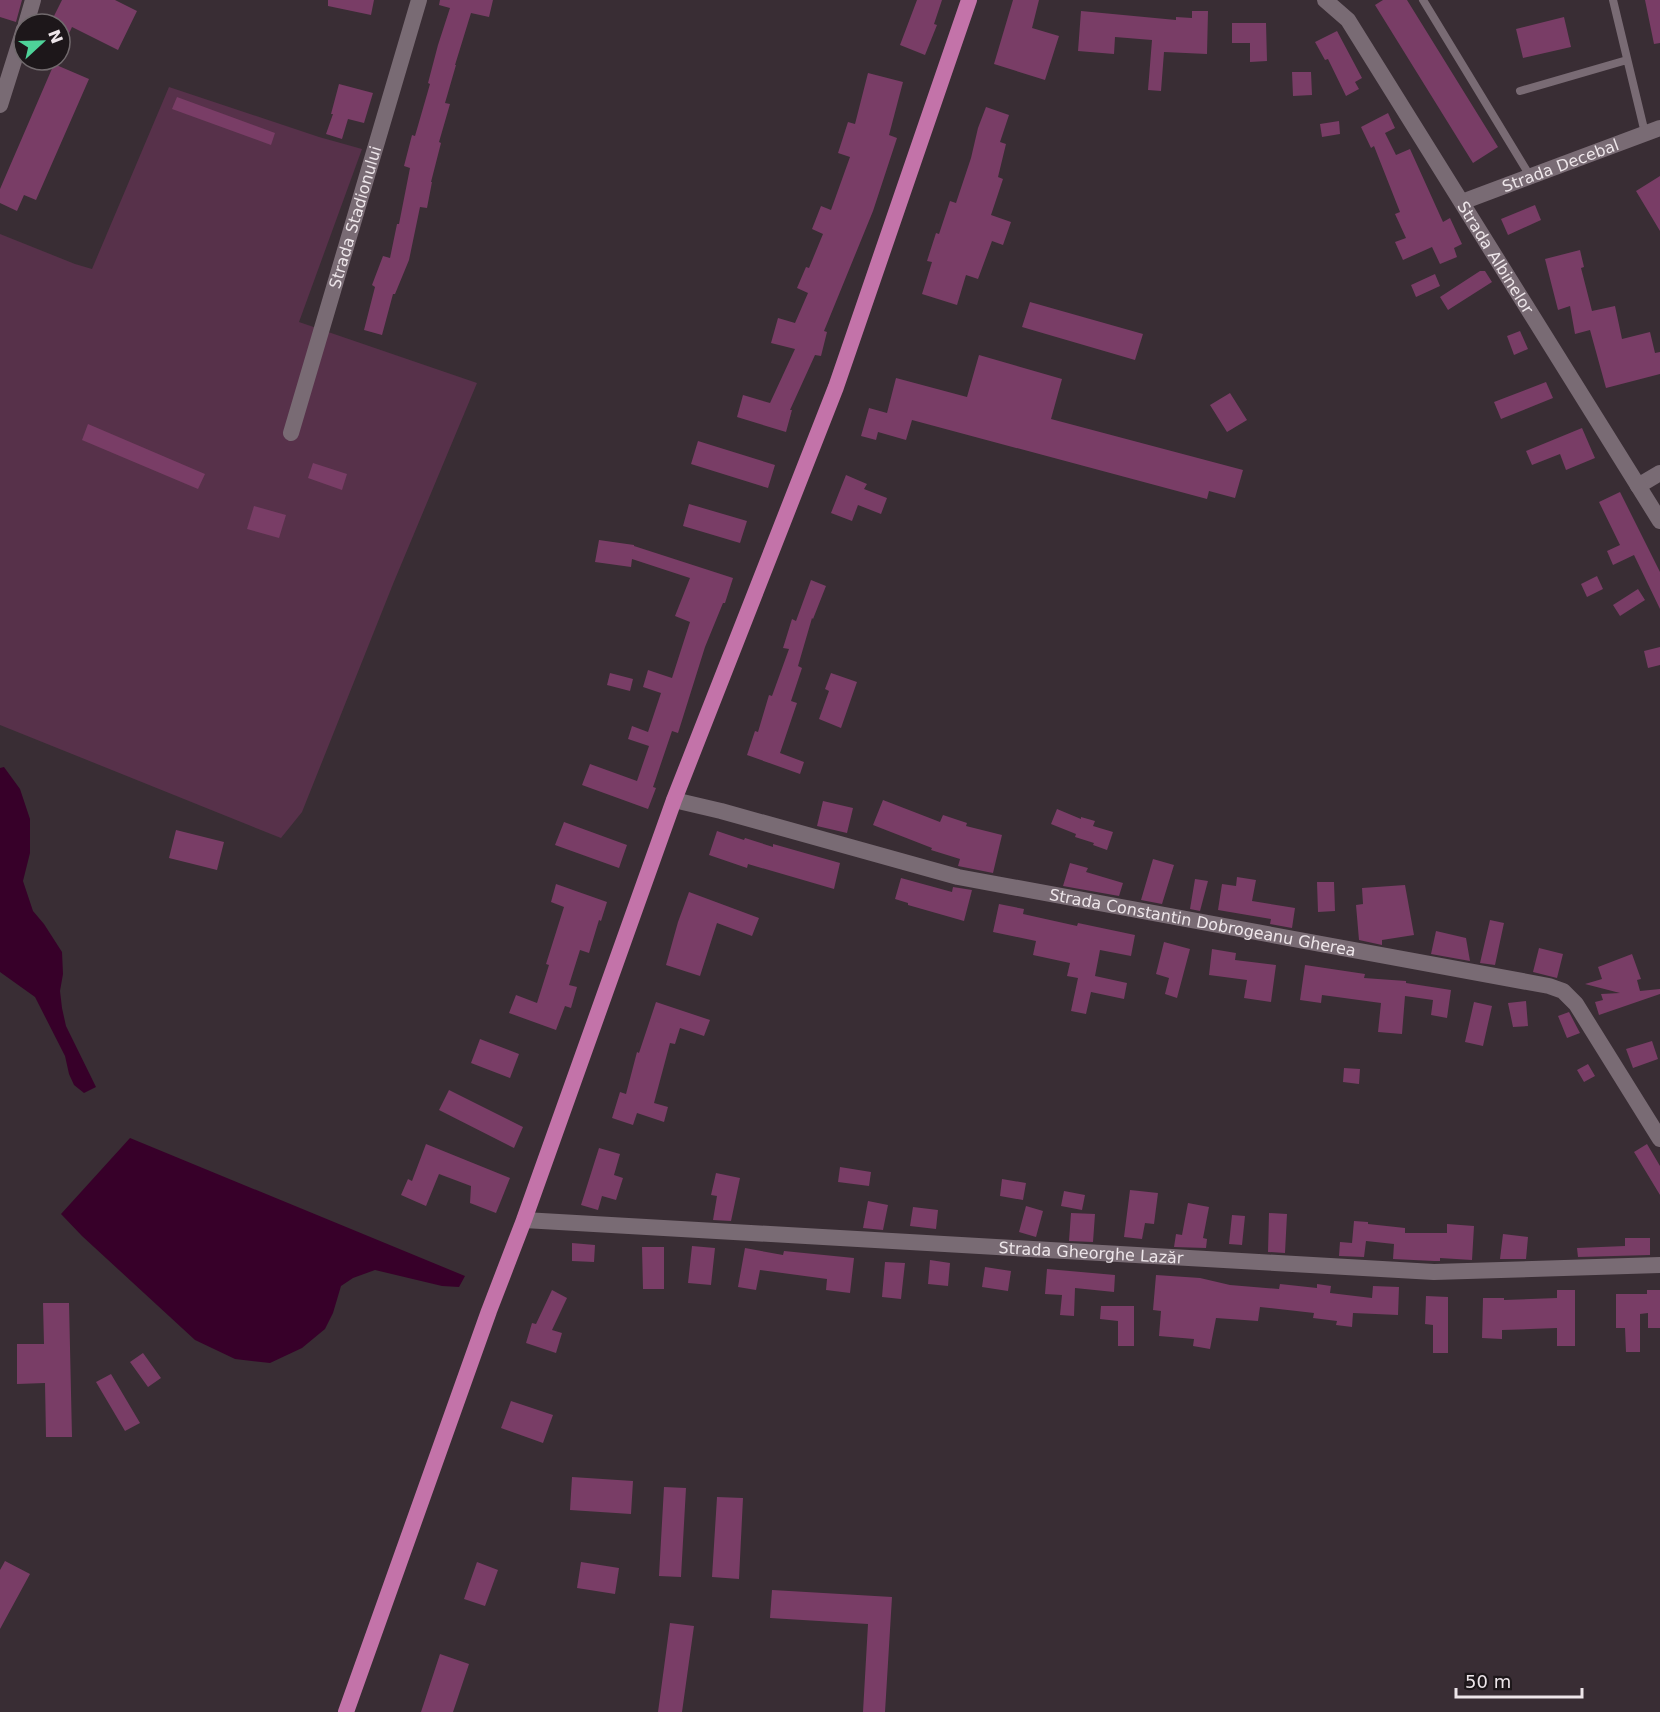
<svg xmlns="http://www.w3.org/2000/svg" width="1660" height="1712" font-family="'DejaVu Sans',sans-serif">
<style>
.green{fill:#57314a}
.water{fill:#370029}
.building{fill:#793d66}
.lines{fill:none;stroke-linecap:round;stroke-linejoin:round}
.service{stroke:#796b74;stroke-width:8}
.minor{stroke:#796b74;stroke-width:16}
.tertiary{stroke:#796b74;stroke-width:16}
.secondary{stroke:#796b74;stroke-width:16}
.primary{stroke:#c373a9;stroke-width:16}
.labels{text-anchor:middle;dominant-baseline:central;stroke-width:6;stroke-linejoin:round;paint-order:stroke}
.street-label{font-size:16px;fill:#eee6ea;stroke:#1d171a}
</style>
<rect width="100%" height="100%" fill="#392d34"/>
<path class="green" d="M169,87l150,50 43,12 -63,173 178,61 -84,201 -91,228 -21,26 -281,-113v-491l75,30 17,5z"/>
<path class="water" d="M4,767l16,22 10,30v34l-7,28 10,30 11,13 18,28 1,22 -3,17 2,17 4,18 30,61 -12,6 -10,-8 -5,-11 -4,-18 -30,-59 -35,-25v-204z
M130,1138l335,138 -6,11 -17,-1 -67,-16 -22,8 -12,8 -8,27 -8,16 -23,19 -32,15 -35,-4 -40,-19 -113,-104 -21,-22z"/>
<path class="building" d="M0,0h22l-6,22 -16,-5z
M62,0h53l22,11 -19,39 -46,-23 -12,26v-29h-10z
M328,0h46l-3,15 -43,-9z
M440,0h53l-4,17 -18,-4 -16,52h1l-11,38 5,1 -11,38 2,1 -10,39h1l-5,26 -7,-1 -11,53 -14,34h-2l-11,41 -18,-5 11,-43 -3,-2 11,-29 7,2 7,-34h2l11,-56 -6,-2 8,-31 3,1 15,-52 -2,-1 10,-38 12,-37 -11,-3z
M917,0h25l-8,24 3,1 -12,30 -25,-10z
M1013,0h26l-7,28 27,8 -14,44 -51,-16z
M1383,0h24l91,147 -25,16 -98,-158z
M1645,0h15v43l-6,1z
M1081,11l95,9v-3l16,1v-7h16l-1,43 -43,-2 -3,39 -13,-1 4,-50 -37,-3 -1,17 -36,-3z
M1564,17l7,30 -48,11 -7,-29z
M1232,23h34l1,38 -17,1v-19h-18z
M1337,31l25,47 -7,4 4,7 -13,7 -18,-37 -3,1 -10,-18z
M54,64l35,15 -53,121 -12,-5 -7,16 -17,-8v-14z
M1292,72h19l1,23 -19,1z
M868,73l35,9 -14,53 8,3 -24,73 -49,120 3,1 -6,24 -6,-1 -25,55h2l-6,22 -49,-15 6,-22 27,8 25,-54 -24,-6 7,-25 17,5 13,-30 -11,-5 9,-21 3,1 14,-34 -11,-5 9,-23 10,4 19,-53 -12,-4 10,-31 7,2z
M339,84l34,9 -9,30 -16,-4 -6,20 -16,-5 7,-20h-2z
M177,97l98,36 -4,12 -99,-36z
M986,107l23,8 -9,27 6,2 -8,33 5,2 -12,36 20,7 -8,23 -11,-4 -14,38 -12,-4 -9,30 -35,-11 10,-32 -5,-1 9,-28 3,1 11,-33 6,2 15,-45 7,-30z
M1388,113l7,15 -10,5 11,22 14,-6 33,73 7,-4 12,26 -8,4 3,9 -17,7 -8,-17 -29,13 -8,-18 11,-4 -11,-24 5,-2 -26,-66 -3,2 -10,-21z
M1339,121l1,13 -18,3 -2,-13z
M1660,176v55l-24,-40z
M1535,205l6,15 -33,15 -7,-16z
M1580,250l4,17 -3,1 11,43 23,-5 7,33 28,-7 5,21 5,-1v22l-54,14 -16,-58 -15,4 -5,-28 -12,4 -13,-51z
M1480,271h5l7,11 -44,28 -8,-13z
M1435,274l5,12 -24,11 -5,-12z
M1030,302l113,32 -8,26 -113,-33z
M1520,331l8,18 -14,6 -7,-19z
M979,355l83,24 -11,40 192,51 -8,28 -26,-7 -2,8 -295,-79 -6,20 -28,-8 -2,8 -15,-4 8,-28 18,5 9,-35 71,19z
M1546,382l7,16 -52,21 -7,-17z
M1230,393l17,27 -20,12 -17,-27z
M88,424l117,50 -7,15 -116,-49z
M1582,428l13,30 -29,12 -6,-16 -28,11 -6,-14z
M698,441l77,24 -7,23 -77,-24z
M313,463l34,11 -5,16 -34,-12z
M846,475l21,9 -3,5 23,9 -6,16 -23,-9 -6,16 -21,-8z
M1620,492l40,80v37l-26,-54 -21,10 -6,-14 13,-6 -21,-43z
M689,504l58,17 -7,22 -57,-17z
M254,506l32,9 -7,23 -32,-9z
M599,540l35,5v1l99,32 -8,25h-2l-18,44 -27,86 -6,-2 -19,56 3,1 -8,21 -66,-24 8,-21 47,17 12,-35 -21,-7 4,-13 16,6 13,-39 -18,-6 5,-17 24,8 18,-56 -15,-6 15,-38 -58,-19 -1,8 -36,-5z
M1597,576l6,13 -16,8 -6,-13z
M811,580l15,6 -13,33 -1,-1 -14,48 4,2 -11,33 6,2 -17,50 24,9 -4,12 -53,-19 8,-24 3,1 11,-37 3,1 17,-47 -6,-1 9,-29 4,2z
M1638,589l7,11 -25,16 -7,-11z
M1660,647v18l-12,3 -4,-17z
M610,673l23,6 -3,12 -23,-6z
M831,673l26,9 -16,46 -22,-9 10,-28 -4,-2z
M883,800l57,22 3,-7 24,8 -1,3 36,9 -9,38 -35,-7 2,-7 -29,-9 1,-2 -59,-23z
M823,801l30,7 -6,25 -30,-7z
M1057,809l24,10v-2l14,4 -2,5 20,6 -6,18 -14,-5 1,-2 -19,-6 1,-3 -25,-10z
M564,822l63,23 -8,23 -64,-23z
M176,830l48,12 -7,28 -48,-12z
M717,831l27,9 1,-2 28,9v-3l67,19 -6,26 -86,-25 -1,4 -38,-13z
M1153,859l21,6 -12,39 -21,-4z
M1070,863l18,5 -2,4 37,11 -4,13 -56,-10z
M1237,877l19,3 -4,21 43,7 -3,20 -22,-4 1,-5 -53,-9 4,-26 14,2z
M901,878l51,14 1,-5 19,3 -8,31 -56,-16v-2l-13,-4z
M1195,879l13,2 -8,30 -10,-2z
M1317,882h17l1,29 -17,1z
M556,884l51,18 -6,19 -2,-1 -10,33 -9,-3 -11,35 8,2 -6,21 -6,-2 -9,24 -47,-17 7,-18 21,8 12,-38 -3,-1 18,-57 -13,-5z
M1405,885l9,50 -32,5v5l-23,-5 -3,-35 7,-1 -1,-16z
M689,892l70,26 -7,18 -35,-13 -17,53 -34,-11 12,-43z
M999,904l25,5 -1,5 54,12 1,-3 57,12 -4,21 -31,-6 -5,26 32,7 -3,16 -33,-7 -5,22 -15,-3 7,-33 -11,-2 3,-13 -37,-8 3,-14 -43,-9z
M1490,920l14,3 -9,42 -15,-2z
M1436,931l30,7 4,23 -39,-7z
M1164,942l26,7 -13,49 -12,-4 4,-16 -13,-4z
M1539,948l24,6 -6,24 -24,-6z
M1212,949l24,4 -1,7 41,5 -5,37 -27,-4 3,-18 -38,-5z
M1632,954l9,25 -4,1 3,11 20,-2v5l-61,21 -4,-13 8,-2 -2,-6 19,-1 -35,-9 17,-5 -4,-12z
M1305,965l60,9 -1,4 42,3v2l45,7 -4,28 -16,-3 2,-15 -28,-4 -3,38 -24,-2 3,-29 -59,-8 -1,8 -21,-3z
M1526,1001l2,25 -15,1 -5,-24z
M656,1002l54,18 -6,16 -24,-8 -5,16 -5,-1 -16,60 14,4 -4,15 -27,-9 -4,12 -21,-7 8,-26 6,2 11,-42 2,1z
M1474,1002l18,4 -9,40 -18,-4z
M1569,1012l11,21 -13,5 -9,-22z
M480,1039l39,15 -9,24 -39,-15z
M1652,1041l6,18 -25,9 -7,-19z
M1588,1064l7,12 -11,6 -7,-12z
M1344,1068l16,1 -1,15 -16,-2z
M449,1090l74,37 -9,21 -75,-38z
M426,1144l84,34 -14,35 -26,-10 1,-17 -32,-12 -13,32 -25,-11 7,-16 4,2z
M1647,1144l13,22v29l-26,-43z
M599,1148l21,6 -6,21 9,3 -7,22 -14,-4 -4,14 -17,-5z
M840,1167l31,5 -2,14 -31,-4z
M716,1173l24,5 -9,43 -18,-1 4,-24 -6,-1z
M1002,1179l24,4 -3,17 -23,-4z
M1130,1190l28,3 -4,31 -9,-1 -3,16 -18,-2z
M1064,1191l21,4 -3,15 -21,-4z
M868,1201l20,4 -5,25 -20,-2z
M1188,1203l21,4 -6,31 4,1 -1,9 -32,-1 2,-13 6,1z
M1026,1206l17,5 -7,26 -17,-5z
M913,1207l25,3 -2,19 -26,-3z
M1071,1213l24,1 -2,28 -24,-1z
M1269,1213l18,1 -2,39 -17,-1z
M1232,1215l13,1 -3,29 -13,-1z
M1354,1221l14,1v2l37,4v5h42v-9l27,2 -2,34 -32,-2v3h-6l-41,-2 1,-15 -28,-3 -2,16 -25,-1 1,-14 12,1z
M1503,1234l25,3 -2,22h-26z
M1625,1238h25v17l-72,2 -1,-9 48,-2z
M572,1243l23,2 -1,17 -22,-1z
M692,1246l23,2 -4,37 -23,-2z
M642,1247h22v42h-21z
M745,1248l38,7 1,-4 70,7 -4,35 -24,-3 1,-11 -67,-9 -4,20 -18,-3z
M930,1260l20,3 -2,23 -20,-2z
M885,1262l20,1 -4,36 -19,-2z
M985,1267l26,4 -3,20 -26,-4z
M1047,1269l68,6 -1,17 -39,-4 -1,28 -14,-1 2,-20 -17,-1z
M1156,1275l44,3 30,7 49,4 1,-5 37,4v-4l14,2 -1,7 42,5 1,-12 26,1 -1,28 -45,-2 -1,14 -16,-2 1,-4 -24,-3 1,-5 -54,-6 -2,14 -42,-3 -6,31 -17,-3 1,-7 -35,-3 2,-25 -8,-1z
M552,1290l15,8 -15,32 10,3 -6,20 -30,-10 6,-20 4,1z
M1557,1290h18v56h-18v-18l-55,2v9l-20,-1 1,-40h21v2l53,-2z
M1647,1290h13v38h-12v-15l-8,1v38h-14l-1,-24h-9v-34h31z
M1426,1296l22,1v56h-15v-28l-8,-1z
M43,1303h26l3,134h-26l-1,-54 -28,1v-40h27z
M1101,1306h33v40h-16v-25l-18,-2z
M143,1353l18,25 -13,9 -18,-25z
M111,1374l29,49 -15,8 -29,-49z
M511,1401l42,14 -10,28 -42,-15z
M572,1477l61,4 -2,33 -61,-4z
M664,1487l22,1 -5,89 -22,-1z
M717,1497l26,1 -4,81 -27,-2z
M5,1561l25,13 -30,55v-59z
M477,1562l21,8 -13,36 -21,-7z
M581,1562l38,6 -4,26 -38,-6z
M772,1590l120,7 -7,115h-22l5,-88 -98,-6z
M670,1623l24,3 -12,86h-24z
M440,1654l29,10 -16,48h-32z"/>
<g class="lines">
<path class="service" d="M1423,0l107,176
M1613,0l32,133
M1520,91l107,-31"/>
<g class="minor">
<path d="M26,24l7,-24"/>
<path d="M0,105l24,-76"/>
<path id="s1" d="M1462,202l198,-74"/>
<path id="s2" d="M291,433l128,-433"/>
<path d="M1638,486l22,-13"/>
<path id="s3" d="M674,800l47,11 237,66 591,109 14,5 13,13 84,135"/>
</g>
<path class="tertiary" id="s4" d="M1325,0l23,20 312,501"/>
<path class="secondary" id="s5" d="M524,1220l910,52 226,-7"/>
<path class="primary" d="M346,1712l143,-401 35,-91 150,-420 162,-413 133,-387"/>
</g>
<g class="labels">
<g class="street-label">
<text stroke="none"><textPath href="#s1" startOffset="105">Strada Decebal</textPath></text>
<text stroke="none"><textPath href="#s2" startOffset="225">Strada Stadionului</textPath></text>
<text stroke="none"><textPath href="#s4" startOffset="310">Strada Albinelor</textPath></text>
<text stroke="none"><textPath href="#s3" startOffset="543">Strada Constantin Dobrogeanu Gherea</textPath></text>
<text stroke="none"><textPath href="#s5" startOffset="568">Strada Gheorghe Lazăr</textPath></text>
</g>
</g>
<g transform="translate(42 42) rotate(68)"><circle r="28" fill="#1d171a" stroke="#716a6d" stroke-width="1.5"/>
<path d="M0-4.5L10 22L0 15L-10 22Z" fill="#4ed399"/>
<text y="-9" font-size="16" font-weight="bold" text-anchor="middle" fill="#eee6ea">N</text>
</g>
<path d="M1456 1688v9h126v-9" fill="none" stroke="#eee6ea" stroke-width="3"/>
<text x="1465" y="1688" font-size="18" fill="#eee6ea" stroke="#1d171a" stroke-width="4.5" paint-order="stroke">50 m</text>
</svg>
